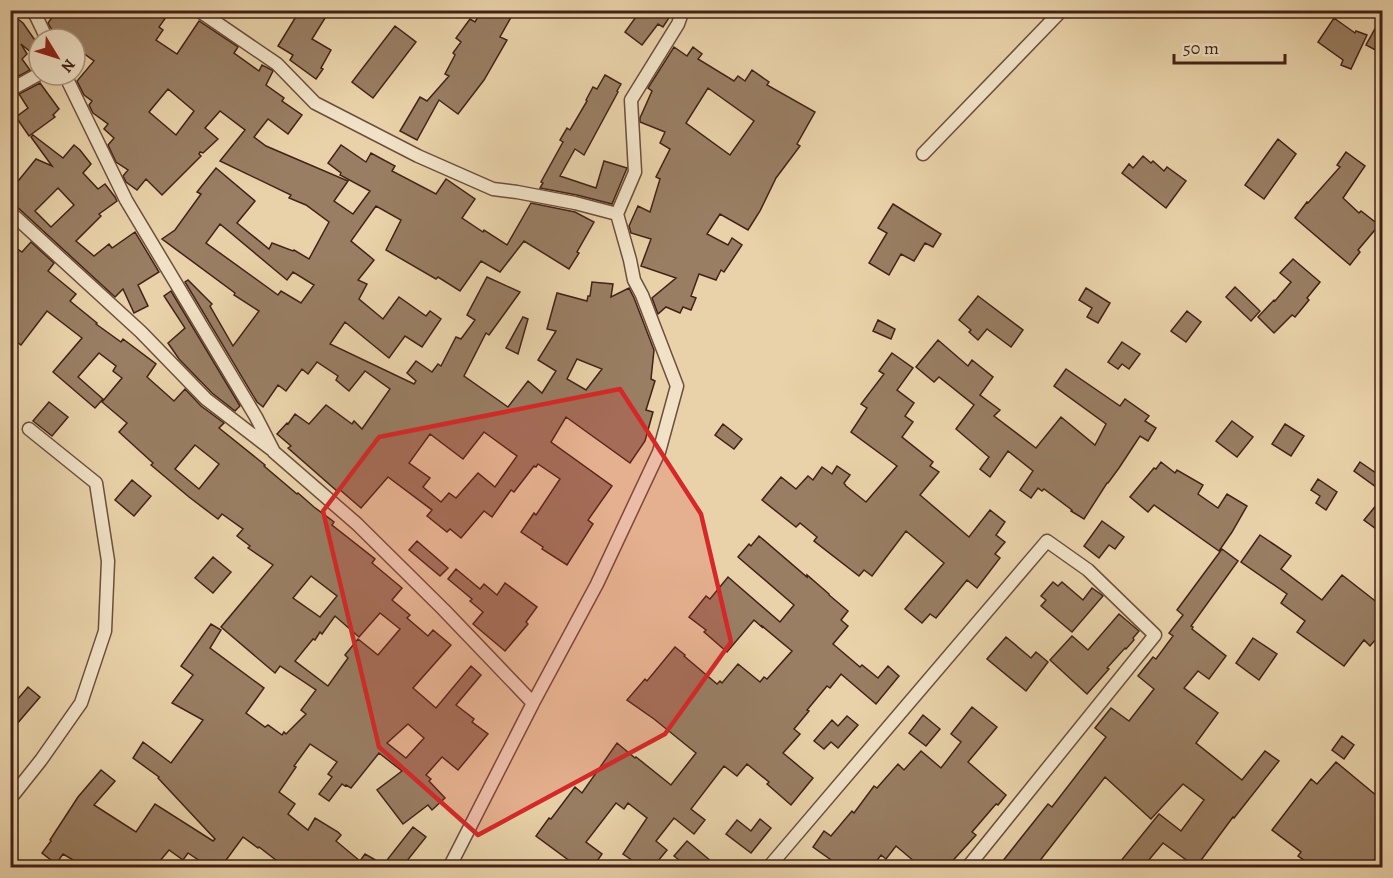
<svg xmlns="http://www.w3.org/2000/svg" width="1393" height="878" font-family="Alegreya,serif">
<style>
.building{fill:#997e63;stroke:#422217;stroke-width:1.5;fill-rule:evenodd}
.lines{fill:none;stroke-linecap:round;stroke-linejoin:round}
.minor-casing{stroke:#6c4e3c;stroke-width:15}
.minor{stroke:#f1e2c7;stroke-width:12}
.marked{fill:#d62828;fill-opacity:0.2;stroke:#d62828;stroke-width:4.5;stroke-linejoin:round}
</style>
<rect width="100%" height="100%" fill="#e9d2a9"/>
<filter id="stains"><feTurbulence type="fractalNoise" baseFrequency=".00333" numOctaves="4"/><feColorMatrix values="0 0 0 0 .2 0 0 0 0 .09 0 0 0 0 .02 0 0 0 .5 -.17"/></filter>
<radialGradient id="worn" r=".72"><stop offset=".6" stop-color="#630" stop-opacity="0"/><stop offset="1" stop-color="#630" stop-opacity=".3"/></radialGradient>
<path class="building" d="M57,10h114l-12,17 4,3 -7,10 21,14 22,-33 39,26 -4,6 25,18 3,-6 10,5 1,1 -7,14 18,13 -2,3 20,14 -14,19 -20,-15 -14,18 12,9 82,35 -14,20 19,13 17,-23 -30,-16 1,-2 -13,-10 13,-18 25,17 5,-9 24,13 -3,5 44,23 10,-15 29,20 -13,19 21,14 1,-2 23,15 24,-42 44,9 19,10 -17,30 2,1 -10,16 -45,-28 -24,31 -19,-11 -21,30 -22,-14 -2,2 -50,-29 15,-30 -25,-14 -25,35 23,19 -16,20 9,4 -8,15 24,20 16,-22 27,19 4,-5 11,8 -19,28 -17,-11 -16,22 -44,-36 -15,22 84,40 2,-3 -9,-8 9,-12 16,11 6,-8 3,2 15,-29 5,2 14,-19 -8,-5 20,-38 33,15 -31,43 -3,-2 -22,43 44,31 20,-26 14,12 14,-22 -18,-11 18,-29 -9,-2 10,-36 30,8 1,-5h2l2,-14 21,2 -2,13 18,-9 5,10 20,52 -3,29 4,2 -9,29 7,2 -8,29 -15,22 -64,-46 -15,25 61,44 -24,34 5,4 -26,41 -25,-16 1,-2 -22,-15 13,-19 2,2 24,-36 -22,-15 -2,3 -2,-1 -20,26 -3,-2 -19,27 -8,-6 -23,27 -11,-9 -3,3 -20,-16 5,-6 -44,-33 -27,31 -22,-19 -2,2 -49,-43 3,-2 -14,-12 10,-11 1,1 7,-10 14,10 17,-19 26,19 2,-3 8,8 28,-40 -25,-18 -16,20 -13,-11 2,-4 -21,-14 -9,12 -6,-5 -16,22 -8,-6 -15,22 -6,-5 -72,-120 3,-2 24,24 -2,2 23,40 26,-35 -25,-16 1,-2 -73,-54 13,-9 26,-36 -4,-2 19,-24 39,33 -18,22 32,26 3,-6 21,8 1,-1 15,9 20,-37 -23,-17 -17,-7 2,-3 -71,-34 25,-31 -25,-19 -15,17 13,11 -15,14 -3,-1 -1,2 2,2 -39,39 -16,-16 -9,11 -11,-8 -3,-6 5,-6 -12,-8 -8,-17 6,-7 -10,-9 4,-5 -15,-11 -4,-8 3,-4 -8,-6 -7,-14 17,-20 -19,-14v-8h-10l-13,-9 -4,-7zM168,89l26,22 -18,24 -27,-23zM220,224l67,56 6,-8 21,13 -13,18 -20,-12 -3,4 -72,-52zM577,359l25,10 -16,21 -19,-11zM484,432l33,24 -22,31 -17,-14 -22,25 -7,-5 -8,9 -18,-15 7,-9 -21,-15 21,-29 33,25z
M300,10h30l-18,29 19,11 -10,18 2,1 -7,10 -26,-19 3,-5 -15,-9z
M482,10h33l-15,27 7,3 -23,40 -26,34 -19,-14 -22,40 -17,-9 20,-34 7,4 22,-25 -4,-2 10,-19 -2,-2 8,-11 -5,-4 14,-19 5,3z
M641,10h33l-11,17 -5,-3 -16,21 -17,-13z
M10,13l13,10 16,23v13l-18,-15 6,10 -5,5 8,11 -11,6 -9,-5z
M1383,14v40l-17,-9z
M1334,18l21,15 1,-2 11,4 -16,34 -10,-4 2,-5 -25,-18z
M395,26l21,16 -43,56 -21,-16z
M674,47l13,9 6,-9 9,7 -4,5 36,22 4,-5 7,5 7,-11 17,12 -2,3 48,27 -18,32 3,2 -24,32 -16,33 -12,19 -28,-16 -13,20 21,11 4,-7 10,7 -18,27 -3,-2 -5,10 -17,-6 -8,22 5,2 -5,12 -8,-3 -3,6 -14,-6 -8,7 -6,-16 24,-20 -35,-12 10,-27 -20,-6 -2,-7 9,-20 12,6 10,-33 -4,-2 14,-28 -10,-6 5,-11 -25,-10v-4l12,-27 -4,-3zM708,88l46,33 -24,34 -44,-32z
M605,75l16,9 -4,7 1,1 -34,63 -9,-6 -15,27 36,12 8,-27 23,7 -15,36 -35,-9 -37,-7 3,-5 -2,-1 22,-40 -3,-2 7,-12 3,2 17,-29 -1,-1 7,-13 4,2z
M40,83l19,26 -6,6 2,2 -26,19 -13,-19 12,-9 -9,-14z
M33,135l30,23 11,-13 6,5 11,14 -8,9 15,16 7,-5 10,13 2,4 -18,13 2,2 -25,25 18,15 15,-12 3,4 23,-16 24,40 -21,13 10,21 -14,7 -11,-24 -8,8 -99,-91 -6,-2v-13l26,-32 16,7 -21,-29zM58,188l16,17 -23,22 -16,-16z
M1278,139l18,15 -32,45 -19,-14z
M1346,152l19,14 -22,32 16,15 2,-2 18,14 -21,25 2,2 -10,13 -55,-47 12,-16 1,1 32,-36 -3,-2z
M1143,156l8,7 2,-2 11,10 3,-4 19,14 -20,27 -44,-35 7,-9 4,4z
M893,204l48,30 -8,13 -8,-4 -11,18 -13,-7 -12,21 -20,-12 18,-30 -9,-5z
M31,242l23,21 -6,8 28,23 -6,7 27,22 -1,1 25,18 2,-3 33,25 -9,13 27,24 11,-12 16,17 23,17 -5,5 46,37 -1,1 33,28 1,-1 16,14 20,15 -2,3 43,34 -3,4 30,25 -10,12 18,15 -3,3 21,18 5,-6 18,15 -38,43 23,20 35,-42 10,9 -25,30 18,14 -2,3 16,12 -30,36 -16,-13 -16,18 5,4 -2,2 16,17 -13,12 -4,-5 -25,19 -26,-34 25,-19 -23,-18 -28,35 -5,-3 -1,1 -3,-2 -13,17 -10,-7 13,-17 -4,-3 9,-12 -27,-18 -16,22 2,1 -17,25 16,12 -7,10 20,16 7,-12 23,14 3,3 -5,6 24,20 5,-7 23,13h-103l-26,-20 -1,1 -15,-11 -22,30h-12l-21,-14 -5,7 -14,-10 -14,17h-70l-22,-13 -7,10 -14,-11 9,-12 -1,-1 28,-43 23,-27 14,11 -21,24 42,27 19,-28 58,37 2,-2 -57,-61 1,-1 -26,-19 10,-16 28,21 32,-43 -31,-17 21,-28 -12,-9 30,-42 10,6 -11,18 54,40 -18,25 19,14 3,-2 14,10 2,-3 2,2 20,-20 -5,-4 15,-20 -36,-24 -5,7 -54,-46 52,-62 -25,-17 2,-2 -13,-10 6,-7 -21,-15 -4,5 -29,-22 -38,-32 2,-2 -34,-31 8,-9 -25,-21 20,-24 -9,-7 3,-5 -17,-13 -21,24 25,22 -8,9 -42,-36 29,-34 -35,-27 -26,34 -11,-8v-40l7,-9 -7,-5v-39l12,8zM195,445l24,19 -20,25 -24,-20zM311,576l26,20 -17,21 -27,-19zM380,613l20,16 -22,26 -20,-16 -13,16 3,3 -20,28 -33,-25 18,-22 2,1 5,-8 2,2 13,-18 24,21zM408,724l16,14 -18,20 -19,-15z
M1293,259l27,23 -13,16 2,2 -14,17 -3,-2 -18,18 -16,-16 16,-17 1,1 16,-19 -11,-9z
M1235,287l25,24 -9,10 -25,-24z
M1086,288l24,15 -12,20 -11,-6 5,-9 -13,-8z
M171,291l69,115 -5,5 -23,-18 -33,-34 -11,-16 17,-15 -21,-32z
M978,296l45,34 -12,17 -24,-18 -9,11 -9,-8 2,-2 -12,-10z
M1187,311l14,11 -15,20 -15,-11z
M523,317l5,2 -10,35 -12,-6z
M878,320l17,9 -4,10 -18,-8z
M938,340l30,26 4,-6 21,17 -13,18 20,15 -6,6 42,32 25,-31 34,28 11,-21 -52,-38 12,-17 54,37 5,-7 24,17 -4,5 11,7 -8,13 -8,-5 -21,32 -11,15h-1l-23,36 -13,-8 1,-1 -28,-21 -2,2 -4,-3 -7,10 -11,-8 13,-19 -25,-20 -18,26 -10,-8 9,-12 -33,-28 18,-24 -35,-28 -5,5 -18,-15z
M1122,342l18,12 -11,15 -7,-5 -4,5 -10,-7z
M892,353l21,15 -16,22 17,13 -9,13 8,6 -11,15 31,25 -3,4 9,6 -19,23 49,42 21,-27 15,12 -9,13 9,7 -10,12 5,4 -23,30 -10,-8 -31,38 -6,-4 -8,9 -17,-14 39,-46 -38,-32 -34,45 -8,-6 -5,6 -45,-35 3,-4 -17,-14 -4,4 -34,-27 19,-23 15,12 12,-13 5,4 9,-13 10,7 5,-8 13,9 -6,8 2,3 20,16 31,-36 -46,-34 16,-24 -6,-4 23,-30 -5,-3z
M49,402l19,15 -16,19 -19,-15z
M1232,421l21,16 -16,20 -21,-16z
M723,424l19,15 -8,10 -19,-14z
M1285,424l19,12 -13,20 -19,-12z
M1161,462l14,11 2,-3 26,15 -5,9 20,14 9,-14 20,12 -15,26 -13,19 -65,-46 -6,7 -18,-15 24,-29 2,1z
M1360,462l23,16v14l-29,-21z
M1318,479l19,13 -11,18 -10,-7 4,-7 -9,-6z
M132,480l19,16 -17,20 -19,-16z
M1383,497v37l-19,-14z
M1102,521l22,16 -9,12 -6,-4 -10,13 -15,-12z
M1260,535l31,21 -10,13 41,31 20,-25 41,32v24l-13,15 -6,-6 -20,26 -47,-34 8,-11 -24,-18 6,-9 -46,-32z
M759,536l48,41v-2l22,19v1l19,16 -7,9 7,6 -15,18 27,23 2,-2 16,13 10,-12 11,10 -23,28 -35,-30 -11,14 -3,-2 -20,24 2,1 -15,18 6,5 -17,19 30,25 -22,27 -24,-21 2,-2 -22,-18 -10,12 -13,-10 -33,43 14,11 -11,14 -20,-16 -18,23 11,9 -14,17h-11l-19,-13 24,-36 -19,-15 -4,6 -8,-6 -30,39 16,12 -9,13h-15l-42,-31 13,-18 2,1 24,-32 7,6 35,-50 18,15 1,-1 35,28 25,-32 -42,-34 -27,-19 18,-21 2,2 28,-34 10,8 -1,1 33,28 3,-3 2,2 16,-19 22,18 4,-5 3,2 25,-28 -30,-25v1l-8,-7 -27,32 -23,-20 2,-2 -17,-13 17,-21 4,3 18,-22 52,45 14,-17 -56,-48 11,-13 2,2z
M417,541l31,27 -8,8 -31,-26z
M1222,549l16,12 -47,65 2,1 -1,2 34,27 -17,23 -11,-8 -14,17 34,25 -22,30 46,37 23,-29 14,10 -45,57 -1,-1 -37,50 -33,-24 -20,24h-27l43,-53 22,17 23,-31 -21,-16 -32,35 -46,-42 -70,90h-37l50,-63 4,3 54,-70 -11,-9 16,-20 18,13 25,-32 -16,-13 15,-19 3,2 17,-23 -4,-3 14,-18 -6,-5z
M213,557l18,15 -18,21 -18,-15z
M456,569l24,20 4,-5 13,11 8,-12 32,24 -11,15 2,2 -23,27 -32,-27 10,-12 -13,-11 2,-2 -24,-20z
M1053,582l5,4 4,-4 21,18 9,-12 11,8 -31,36 -31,-26 5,-6 -5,-4z
M1119,614l20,17 -6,7 1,2 -8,9 -1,-1 -18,20 2,1 -22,25 -37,-34 22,-24 16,14z
M1006,637l25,21 5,-6 12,10 -22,29 -39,-32z
M1253,638l24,16 -18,26 -23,-17z
M28,687l12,10 -30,35v-24z
M972,707l25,20 -29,35 38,33 -8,10 -2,-1 -24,28 4,3 -29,32h-37l5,-5 -19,-16 -10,13 -5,-4 -9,12h-31l-28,-20 11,-16 7,5 21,-25 2,2 20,-27 3,2 21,-24 6,6 17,-19 20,17 20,-26 -10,-8z
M923,715l17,14 -14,17 -17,-13z
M847,716l11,9 -20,23 -7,-6 -7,7 -10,-8 18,-21 6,6z
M1342,736l12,9 -10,14 -12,-9z
M1336,762l47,39v48l-14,18h-55l-16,-11 3,-4 -29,-22 39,-51 6,5z
M760,819l11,9 -20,25 -25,-19 11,-14 14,11z
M413,827l13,10 -24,30h-6l-9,-7z
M687,841l31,26h-30l-14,-11z"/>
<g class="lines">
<defs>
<path id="minor" d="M31,10l5,6 11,23
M198,10l79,54 38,39 103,53 75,33 24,3 58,11 42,11 13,46 4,20 8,15 35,91 -18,66 -62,132 -64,119 -84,165
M65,75l61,125 130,217 18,35 83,72 87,86 89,93
M10,90l29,-16
M923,154l139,-144
M10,212l131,120 65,67 65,50
M617,214l18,-42 -4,-72 47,-76 5,-14
M10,799l31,-39 40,-57 24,-72 3,-70 -12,-78 -67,-54
M768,868l279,-327 41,29 67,65 -188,233"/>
</defs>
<use href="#minor" class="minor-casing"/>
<use href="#minor" class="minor"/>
</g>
<path class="marked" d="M620,389l81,125 30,128 -66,92 -187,101 -99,-88 -56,-236 56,-74z"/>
<rect width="1393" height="878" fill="none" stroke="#e9d2a9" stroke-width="36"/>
<rect x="12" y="12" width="1369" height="854" fill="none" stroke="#422217" stroke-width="3"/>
<rect x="18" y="18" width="1357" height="842" fill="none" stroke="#422217" stroke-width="1.5"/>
<g transform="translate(57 57) rotate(128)"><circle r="28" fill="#f1e2c7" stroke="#ab9581" stroke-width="1.5"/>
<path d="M0-4.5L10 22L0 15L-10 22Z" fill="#8f2418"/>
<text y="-9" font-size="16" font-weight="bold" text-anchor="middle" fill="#422217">N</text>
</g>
<path d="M1174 54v9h111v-9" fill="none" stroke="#422217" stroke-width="3"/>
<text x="1183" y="54" font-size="18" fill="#422217" stroke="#f1e2c7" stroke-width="4.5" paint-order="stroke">50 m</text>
<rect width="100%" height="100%" filter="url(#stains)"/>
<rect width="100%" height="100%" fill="url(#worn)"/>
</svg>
